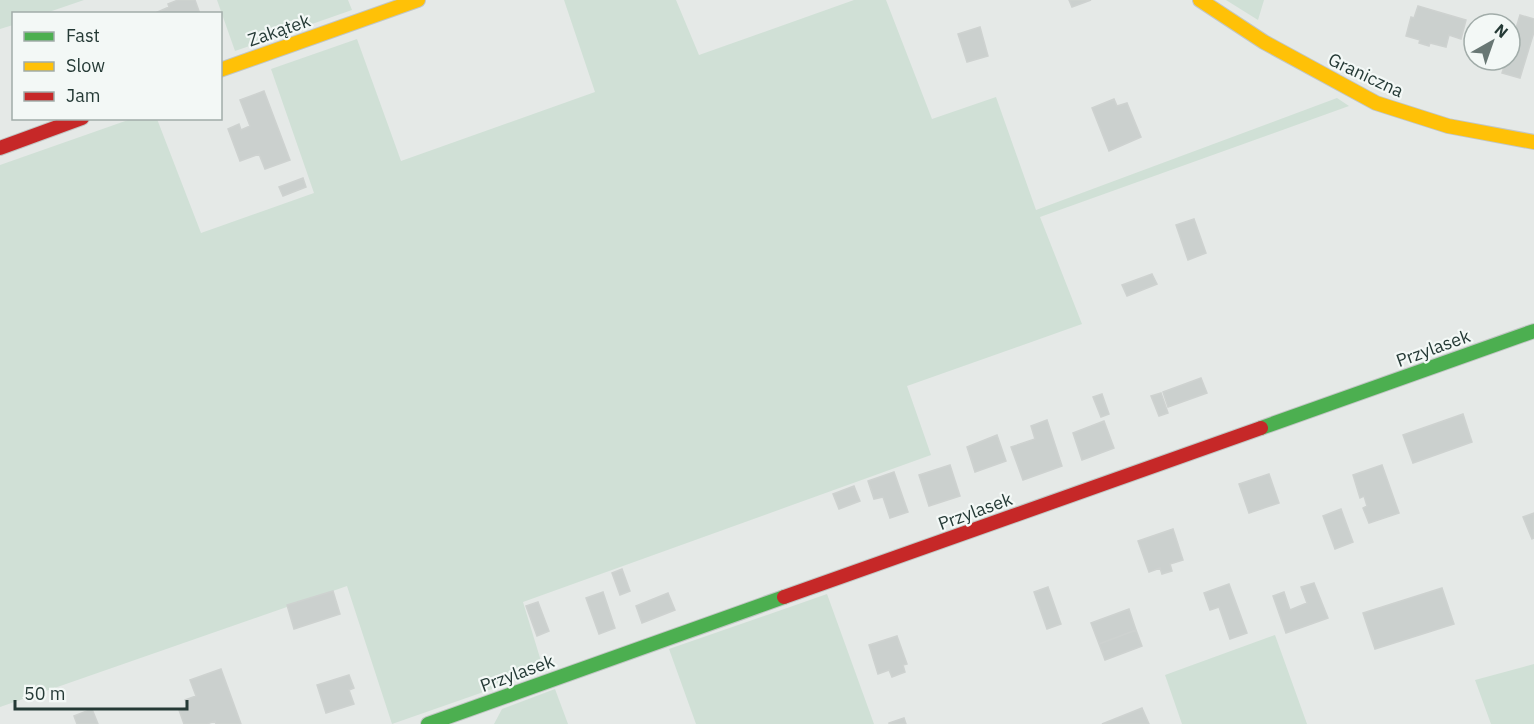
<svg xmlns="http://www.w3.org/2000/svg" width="1534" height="724" font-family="'IBM Plex Sans',sans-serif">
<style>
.green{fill:#d0e0d6}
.building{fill:#cbd0ce;stroke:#ced2d0;stroke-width:1.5}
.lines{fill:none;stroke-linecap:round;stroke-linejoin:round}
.fast-casing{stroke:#c1c6c4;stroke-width:16}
.slow-casing{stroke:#c1c6c4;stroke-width:16}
.jam-casing{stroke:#c1c6c4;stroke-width:16}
.fast{stroke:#4caf50;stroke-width:14}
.slow{stroke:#ffc107;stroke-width:14}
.jam{stroke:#c62828;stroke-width:14}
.labels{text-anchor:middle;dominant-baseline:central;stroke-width:4.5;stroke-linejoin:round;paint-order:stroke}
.street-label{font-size:18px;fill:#253a36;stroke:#f3f8f6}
</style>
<rect width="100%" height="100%" fill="#e5e9e7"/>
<path class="green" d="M0,0h84l-38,13 -32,1 -1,11 -13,4z
M217,0h131l4,10 -117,41z
M564,0h112l23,55 155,-55h32l46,119 64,-22 40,113 301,-112 12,8 -309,111 42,107 -175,62 24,69 -408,147 21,69 -152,53 -45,-138 -347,121v-542l131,-46h26l44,114 113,-40 -43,-124 86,-30 44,122 194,-69z
M1226,0h38l-6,20z
M827,594l47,130h-178l-27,-75z
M1275,635l32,89h-125l-17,-49z
M1534,664v60h-43l-16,-44z
M555,689l13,35h-74l8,-15z"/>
<path class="building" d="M178,0h17l5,14h-47l16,-7 -1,-3z
M1069,0h22l-19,7z
M1418,6l48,14 -5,19 -12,-4 -3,12 -16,-4 -1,3 -10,-3 1,-3 -14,-4 5,-19 3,1z
M1520,15l14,4v13l-14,46 -18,-5 4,-13h4v-12z
M980,27l8,29 -21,6 -9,-28z
M264,91l26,69 -25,9 -6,-15 -19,7 -12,-32 11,-5 2,6 9,-4 -10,-26z
M1114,99l3,7 10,-3 14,34 -32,14 -17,-43z
M303,178l3,9 -23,9 -4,-9z
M1194,219l12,34 -18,7 -12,-35z
M1152,274l5,10 -30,12 -5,-11z
M1201,378l6,15 -39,14 -5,-15z
M1161,393l7,20 -9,3 -8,-20z
M1102,394l7,20 -8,3 -8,-20z
M1463,414l9,28 -59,21 -10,-28z
M1047,420l15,46 -39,14 -12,-33 24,-8 -4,-13z
M1104,421l10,27 -32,12 -9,-27z
M997,435l9,26 -31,11 -8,-25z
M950,465l10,31 -31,10 -10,-31z
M1382,465l17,48 -30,10 -6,-15 4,-2 -3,-10 -4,2 -7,-23z
M894,472l14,40 -18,6 -7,-21 -9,2 -6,-18z
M1269,474l10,29 -30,10 -10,-29z
M854,486l6,15 -21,8 -6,-15z
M1341,509l12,33 -18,7 -12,-33z
M1534,513v25l-2,1 -9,-22z
M1173,529l10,31 -13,4 2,7 -10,3 -2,-6 -11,4 -11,-31z
M622,569l8,22 -10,4 -8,-22z
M1314,583l14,35 -42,15 -13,-37 11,-4 6,18 17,-7 -6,-16z
M1229,584l18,49 -17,6 -11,-32 -9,3 -6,-17z
M1048,587l13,37 -14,5 -13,-37z
M1442,588l12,36 -79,25 -12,-36z
M333,591l7,23 -46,15 -7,-24z
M603,592l12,36 -16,6 -13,-36z
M668,593l7,17 -33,13 -6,-17z
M538,602l11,29 -12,5 -11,-30z
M1129,609l7,21 -37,14 -8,-21z
M1136,630l6,16 -37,14 -6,-16z
M897,636l10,28 -4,1 2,7 -13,5 -3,-7 -11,4 -9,-29z
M221,669l20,55h-25l-1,-3 -8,3h-23l-5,-14 9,-3 -3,-7 11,-4 -6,-16z
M349,675l5,13 -5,2 5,14 -28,9 -9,-28z
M1142,708l7,16h-47z
M92,709l6,15h-21l-3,-8z
M904,718l2,6h-17v-1z"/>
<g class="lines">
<defs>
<path id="fast" d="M1261,428l273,-97
M428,724l356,-127"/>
<path id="slow" d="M1200,0l64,42 112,61 72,23 86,16
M220,70l198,-70"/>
<path id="jam" d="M0,148l82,-30
M784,597l477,-169"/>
</defs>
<use href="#fast" class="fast-casing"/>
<use href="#slow" class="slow-casing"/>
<use href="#jam" class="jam-casing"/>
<use href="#fast" class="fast"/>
<use href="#slow" class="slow"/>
<use href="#jam" class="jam"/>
</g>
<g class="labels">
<g class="street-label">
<text transform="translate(279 30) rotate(-19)">Zakątek</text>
<text transform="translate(1366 75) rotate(25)">Graniczna</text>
<text transform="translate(1433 348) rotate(-20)">Przylasek</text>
<text transform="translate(975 511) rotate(-20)">Przylasek</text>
<text transform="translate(517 673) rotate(-20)">Przylasek</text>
</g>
</g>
<rect x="12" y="12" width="210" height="108" fill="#f3f8f6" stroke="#a1aca9" stroke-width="1.5"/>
<rect x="24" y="32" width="30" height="9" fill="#4caf50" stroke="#a1aca9" stroke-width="1.5"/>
<text x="66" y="42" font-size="18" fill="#253a36">Fast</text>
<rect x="24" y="62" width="30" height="9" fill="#ffc107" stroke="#a1aca9" stroke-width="1.5"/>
<text x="66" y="72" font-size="18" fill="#253a36">Slow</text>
<rect x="24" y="92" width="30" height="9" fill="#c62828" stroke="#a1aca9" stroke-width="1.5"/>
<text x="66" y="102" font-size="18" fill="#253a36">Jam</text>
<g transform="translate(1492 42) rotate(40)"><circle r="28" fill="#f3f8f6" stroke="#a1aca9" stroke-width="1.5"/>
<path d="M0-4.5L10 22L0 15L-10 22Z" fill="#687774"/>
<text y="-9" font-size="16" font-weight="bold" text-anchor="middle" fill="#253a36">N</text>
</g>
<path d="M15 700v9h172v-9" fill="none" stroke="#253a36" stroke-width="3"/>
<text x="24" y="700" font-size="18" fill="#253a36" stroke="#f3f8f6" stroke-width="4.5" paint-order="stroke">50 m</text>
</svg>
